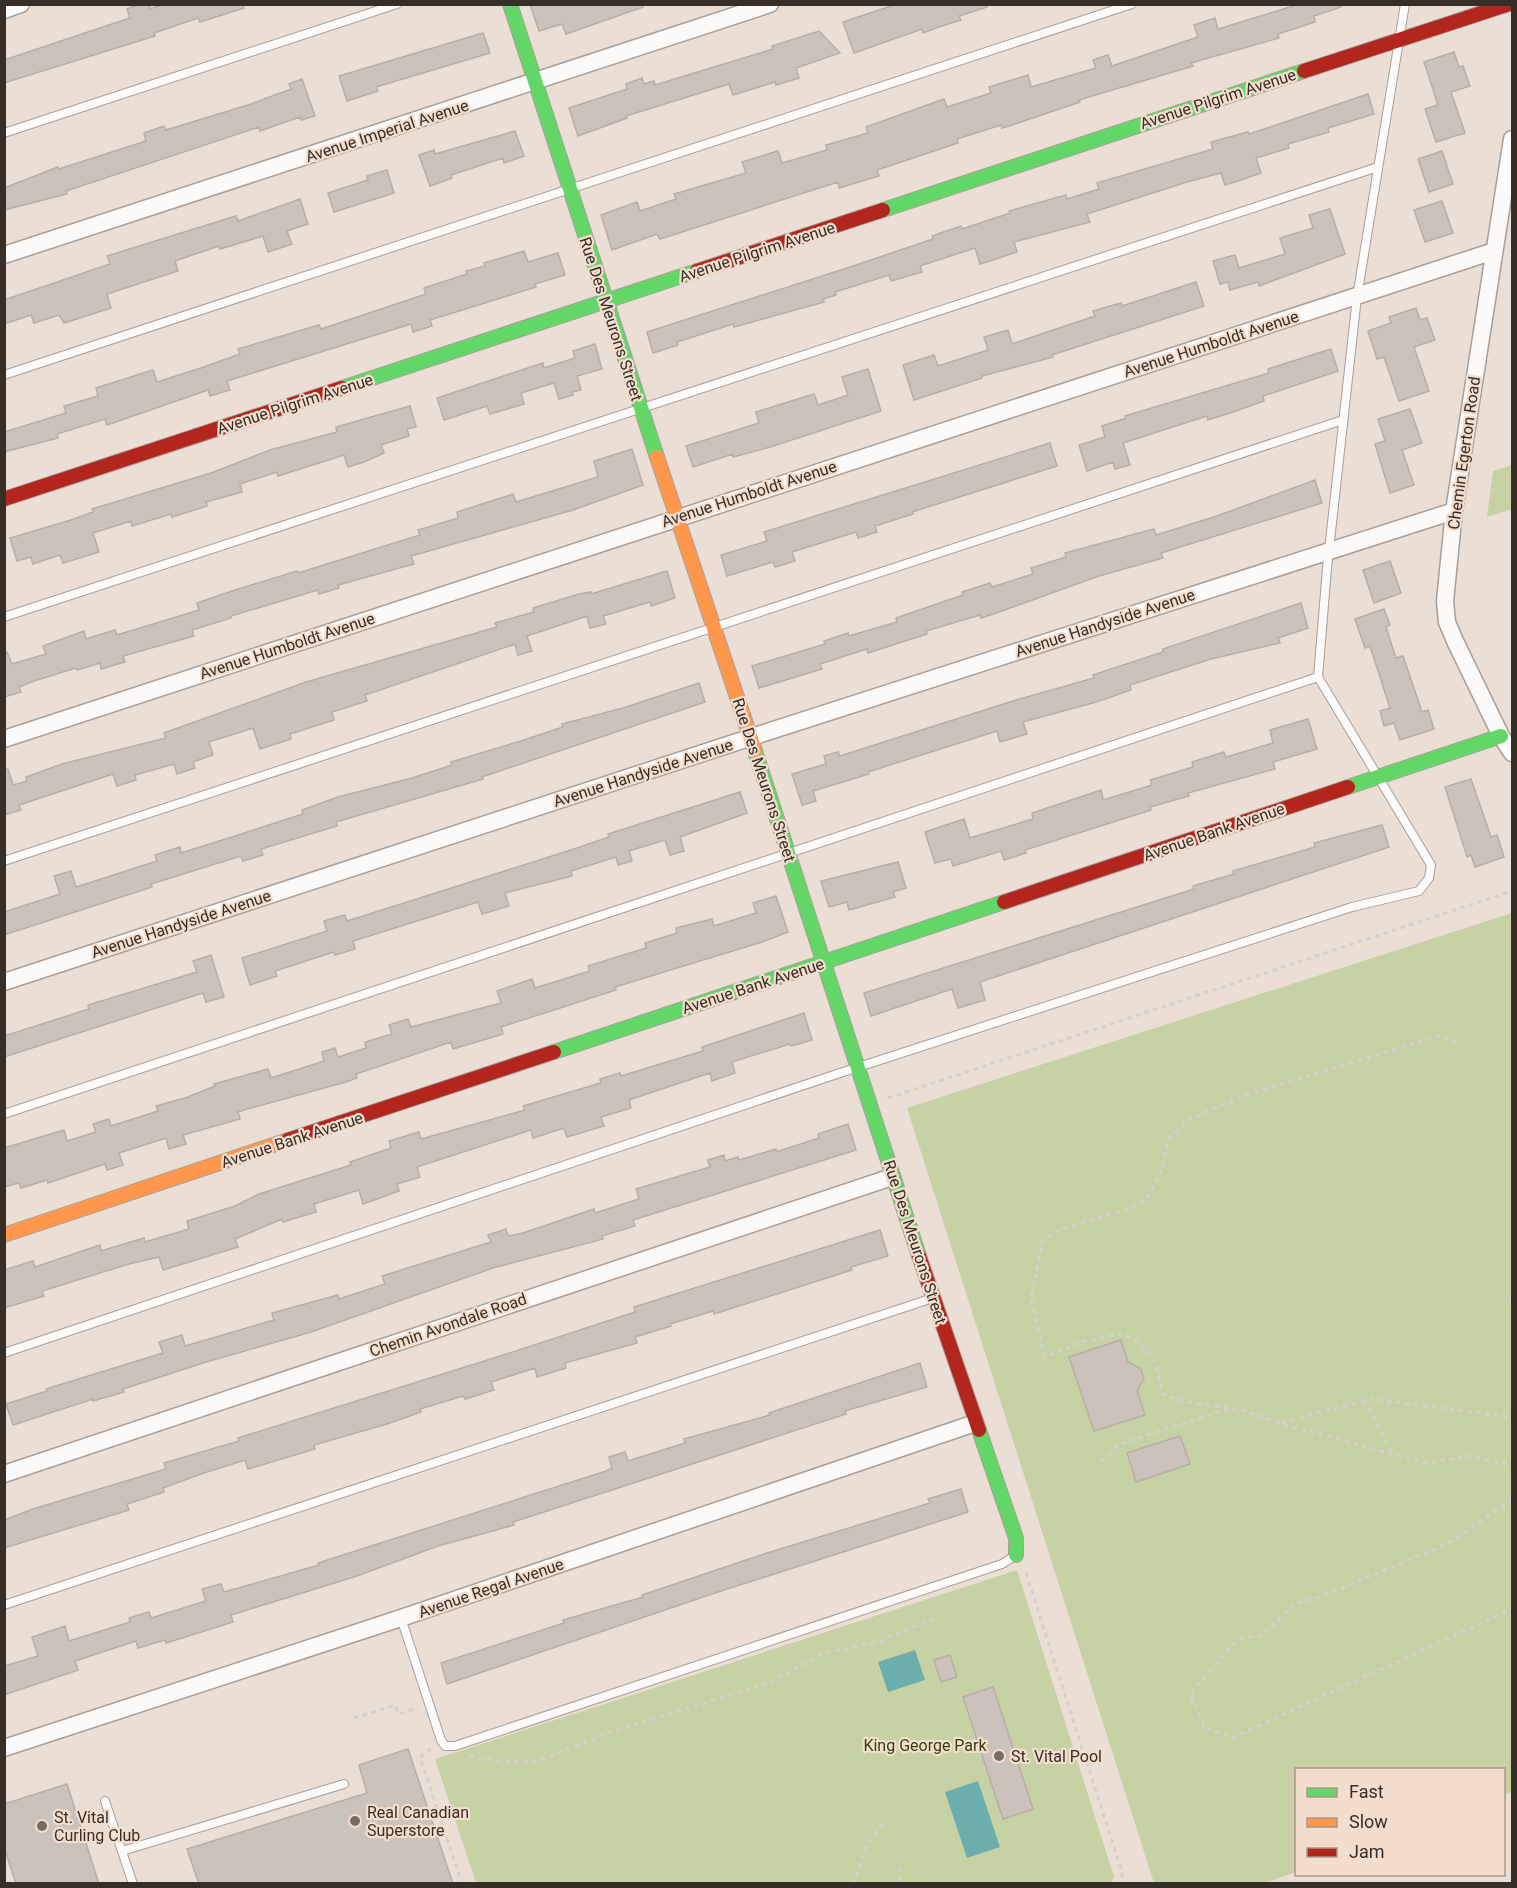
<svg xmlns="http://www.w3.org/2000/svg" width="1517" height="1888" font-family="Roboto,sans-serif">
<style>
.green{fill:#c6d1a4}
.water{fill:#6caeae}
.building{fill:#ccc2bc;stroke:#b7aea7;stroke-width:1.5}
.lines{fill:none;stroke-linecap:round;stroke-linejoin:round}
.lane-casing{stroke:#a89f98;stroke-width:10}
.street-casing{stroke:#a89f98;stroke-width:19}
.fast-casing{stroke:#a89f98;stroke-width:16}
.slow-casing{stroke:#a89f98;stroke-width:16}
.jam-casing{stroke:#a89f98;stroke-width:16}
.path{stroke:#d4d0cd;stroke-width:3;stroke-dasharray:4.5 4.5;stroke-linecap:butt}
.lane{stroke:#fcfaf9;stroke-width:8}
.street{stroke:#fcfaf9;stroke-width:16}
.fast{stroke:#63d668;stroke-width:14}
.slow{stroke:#ff974d;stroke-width:14}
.jam{stroke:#b3261e;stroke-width:14}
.poi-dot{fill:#766c65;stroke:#f3ddcd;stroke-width:2}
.labels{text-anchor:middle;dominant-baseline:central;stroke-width:4.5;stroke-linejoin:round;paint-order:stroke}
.street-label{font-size:16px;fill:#372e28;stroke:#f3ddcd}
.park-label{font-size:16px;fill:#2f4307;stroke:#f3ddcd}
.poi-label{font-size:16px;fill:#372e28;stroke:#f3ddcd;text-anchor:start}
</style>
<rect width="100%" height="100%" fill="#ebded5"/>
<path class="green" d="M1512,465v44l-25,8 6,-46z
M1512,913v879l-8,3v-25h-208v102l-31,11h-111l-247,-775z
M1017,1570l97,307 -4,7 -634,-1 -41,-124z"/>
<path class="water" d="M915,1650l10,30 -37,12 -10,-30z
M978,1781l22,66 -33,11 -22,-66z"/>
<path class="building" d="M140,4h9l1,5 14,-5h79l1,4 -44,14 -2,-4 -44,15 1,3 -151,47v-23l126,-42 -3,-9z
M530,4h112l1,3 -77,27 -4,-10 -23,7z
M897,4h89l1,3 -28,9 2,4 -22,7 -16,6 -1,-4 -68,24 -11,-31z
M1300,4h41v3l-27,9 1,6 -37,12 1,4 -88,25 2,3 -114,34 1,2 -68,23 -10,3 -1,-3 -44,14 1,4 -81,27 2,6 -40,12 -1,-6 -178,57 -3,-5 -45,16 -11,-35 36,-13 3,9 36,-12 -2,-5 72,-21 -4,-11 36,-11 4,12 45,-13 -1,-5 42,-12 -2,-6 78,-28 3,8 44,-14 -2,-6 39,-12 3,12 65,-19 -3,-8 15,-5 4,11 86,-29 -4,-12 21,-7 3,11z
M819,31l21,22 -44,15 3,10 -23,7 -1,-3 -42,13 -4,-11 -103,32 1,2 -49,18 -9,-28 58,-19 -1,-5 16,-6 2,6 10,-3 1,4 118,-36 -1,-3z
M483,33l7,20 -114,34 2,4 -31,10 -8,-25z
M1454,52l5,15 4,-1 7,20 -19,6 14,41 -29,9 -11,-33 13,-4 -14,-43z
M302,79l13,37 -14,4 -1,-3 -40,14 -1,-4 -193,64 1,3 -63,16v-22l54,-21 1,2 87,-28 -2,-8 20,-7 2,4 85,-26 40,-15 -2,-5z
M1368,94l6,20 -46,14 1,4 -41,12 1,4 -33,10 5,15 -20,7 -16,5 -4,-12 -34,9 -100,32 3,8 -76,20 3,10 -21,7 -16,5 -5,-16 -55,18 2,6 -31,9 -2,-6 -54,17 1,3 -13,4 1,3 -90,25 -1,-3 -56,18 1,3 -25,8 -6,-21 200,-64 86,-29 -1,-3 29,-10 1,3 48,-16 -1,-2 57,-16 1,4 32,-10 -2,-6 116,-34 -2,-7 37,-10 1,2z
M515,131l9,25 -20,7 -1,-5 -52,17 1,3 -22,8 -11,-31 15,-5 1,4z
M1442,151l11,33 -24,8 -11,-33z
M387,170l7,23 -60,19 -6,-19 40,-13 -1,-4z
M300,199l8,25 -21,7 5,13 -24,8 -5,-16 -43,13 -1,-3 -44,15 3,10 -71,23 4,14 -47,15 -5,-8 -25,8 -3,-8 -27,9v-24l106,-36 -3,-8 129,-40 2,5z
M1442,201l11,32 -28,9 -11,-32z
M1330,209l15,45 -86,32 -1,-4 -28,8 -2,-8 -8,2 -7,-23 22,-6 4,13 46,-14 -5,-16 33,-10 -4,-13z
M524,251l4,11 30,-9 7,22 -30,9 1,3 -106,33 2,6 -19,6 -2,-8 -184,57 3,9 -20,6 -2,-6 -101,35 -2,-6 -48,15 1,4 -54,14v-20l62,-19 -2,-7 34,-10 -2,-8 57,-18 4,12 44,-14 39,-14 -2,-5 81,-24 2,4 105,-35 -2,-6 43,-14 -1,-3 19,-5 -1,-3z
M1196,282l8,24 -152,49 1,2 -71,19v2l-68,22 -11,-35 31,-10 4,11 50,-16 -4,-13 24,-7 4,14 83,-28 -2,-5 28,-8 1,3z
M1416,308l4,12 7,-2 8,22 -21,7 15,44 -30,10 -15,-44 -7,2 -9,-28 23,-8 -2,-6z
M595,344l7,25 -25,7 4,14 -9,2 1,3 -14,4 -5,-16 -33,10 3,11 -34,10 -3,-8 -43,14 -7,-22 106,-35 1,5 31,-10 -2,-7z
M1331,349l7,22 -75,25 1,5 -34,12 -22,7 -1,-4 -84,27 7,22 -15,4 -2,-7 -26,9 -8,-26 26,-8 -3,-11 24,-8 -1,-2 144,-43 -1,-4z
M868,369l13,42 -114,37 -34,9v-3l-40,13 -7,-21 73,-23 -3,-11 58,-18 4,11 30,-10 -6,-18z
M410,406l6,21 -9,2 2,7 -28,9 3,8 -20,9 -16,5 -4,-12 -66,21 -1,-4 -37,12 2,8 -36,10 1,4 -35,11 -1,-3 -39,12 -1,-5 -38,12 6,19 -36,11 -3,-8 -27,9 -2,-7 -14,4 -7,-23 61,-18 22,-8 -1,-3 119,-36 59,-23 67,-18 -1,-5z
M1410,409l12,34 -20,7 12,35 -24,8 -15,-49 10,-3 -7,-22z
M1050,443l7,23 -145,46 1,2 -38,12 2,6 -19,6 -2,-6 -64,20 3,9 -20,6 -2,-5 -46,14 -6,-21 46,-14 -3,-9z
M632,449l11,36 -70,25 -162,46 3,8 -76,21 1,3 -20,6 -1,-4 -87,26v2l-39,12 2,6 -71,20 2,6 -24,7 -1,-6 -23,7 -1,-2 -42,13 -15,6 2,5 -17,5v-45h3l5,12 34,-10 -3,-8 41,-15 2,8 29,-9 2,5 82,-25 -2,-7 38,-13 62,-19 1,2 122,-38 -2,-5 40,-12 -1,-6 56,-18 3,8 82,-25 -4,-16z
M1315,480l7,23 -161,50 2,5 -64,18 -100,36 -18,6 -1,-3 -54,16 1,3 -59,19 -1,-4 -47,15 2,5 -63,19 -7,-22 73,-22 -1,-3 24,-8 1,3 48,-14 -1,-4 67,-23 -1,-3 28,-9 2,4 41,-13 -2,-6 35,-11 -1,-4 89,-24 2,6 58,-18z
M1390,561l11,32 -27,10 -11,-33z
M667,571l8,27 -24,8 -1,-4 -47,14 3,8 -16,4 -3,-12 -60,20 5,15 -14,4 -3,-11 -150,51 2,6 -35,11 2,8 -44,14 1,5 -31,10 -7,-21 -44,14 4,13 -20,7 2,6 -18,6 -3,-10 -39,11 1,5 -19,6 -4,-12 -94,31 2,5 -17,5v-45l4,-1 5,16 14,-4 -1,-4 36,-13 104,-26 -2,-5 142,-51 191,-55 -2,-4 39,-11 -1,-4 46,-14 12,-2v2z
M1301,603l7,25 -30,10 2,5 -69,16 -81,26 1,5 -35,12 -73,20 4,12 -27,8 -3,-11 -129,41 1,2 -56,17 3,10 -14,4 -10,-31 34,-10 -2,-8 14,-4 2,4 176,-56 78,-22 -1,-3 70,-23v-3z
M1384,609l6,16 -4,2 10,31 7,-2 19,56 6,-2 6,19 -34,11 -6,-17 -10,3 -4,-15 10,-3 -20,-62 -5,2 -10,-29z
M699,683l6,19 -223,75 1,2 -147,43 1,4 -76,23 2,6 -20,6 -2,-5 -90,28 1,3 -148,48v-23l56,-18 -6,-18 17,-5 5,16 81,-26 -2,-6 25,-8 1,6 54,-17 68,-22 -1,-4 36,-13 74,-19 40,-13 -1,-3 70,-21 42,-14 -1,-3 61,-16z
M1308,719l9,30 -44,13 2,7 -87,24 1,3 -39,11 1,3 -126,40 1,3 -22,7 -3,-9 -48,15 -2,-7 -16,4 -10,-31 39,-13 6,19 63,-19 -1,-6 69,-23 2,10 49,-15 -2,-5 43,-13 -1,-5 32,-10 2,5 47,-14 -3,-13z
M1471,779l20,58 6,-2 7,22 -29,10 -4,-12 -4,2 -22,-70z
M740,792l7,21 -67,24 4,14 -14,4 -5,-15 -36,11 3,10 -14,4 -2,-8 -45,14 1,5 -67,17 4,13 -27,8 -4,-12 -125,39 2,8 -20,6 -1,-3 -59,19 2,5 -27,9 -8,-27 85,-27 -3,-10 21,-6 2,6 76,-24 151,-48 35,-12 -1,-3z
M1382,825l7,22 -409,135 5,18 -27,8 -6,-19 -81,27 -7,-23 330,-104 -1,-3 41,-12 -1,-3 82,-24 -1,-4z
M898,862l8,26 -13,4 2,5 -46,13 -2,-8 -18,5 -8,-26z
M776,896l12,36 -26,10 -147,45 1,3 -115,37 2,7 -50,15 -2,-7 -95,32 1,4 -11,4 -102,28 -6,2 2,7 -57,16 3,9 -17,5 -3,-11 -47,15 4,12 -16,5 -2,-6 -57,19 -1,-3 -26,8 -2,-5 -15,4v-39l60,-18 3,11 29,-9 -3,-8 16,-5 2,7 47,-15 -2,-5 32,-9 27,-11 -1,-2 54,-15 3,9 53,-17 -2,-9 13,-4 3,9 28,-9 -1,-6 27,-8 -3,-9 19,-6 3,8 90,-24 -4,-12 35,-12 3,9 55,-17 -2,-5 58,-18 -1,-5 32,-10 -1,-5 36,-9 2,7 42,-13 -3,-10z
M211,955l13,42 -18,5 -3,-9 -199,64v-21l85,-27 -1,-4 109,-33 -4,-11z
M804,1013l8,27 -21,6 -1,-2 -58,18 3,11 -23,8 -2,-8 -81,27 2,8 -30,9 3,9 -37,11 -3,-9 -31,10 -2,-8 -114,37 3,10 -23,7 2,7 -19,7 -17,6 -4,-14 -45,14 2,8 -33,10 -1,-3 -47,20 3,8 -75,23 -4,-13 -30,7 -87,27 2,5 -40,12v-38l29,-9 2,6 65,-22 1,6 43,-13 1,4 44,-13 -2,-8 48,-15 24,-12 92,-29 -1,-3 41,-14 -2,-7 30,-9 2,7 104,-29 -2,-4 78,-23 -1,-4 20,-6 1,3 82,-25 -1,-4z
M848,1124l8,26 -223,70 2,6 -33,10 1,3 -110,29 -182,64 -108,31 -80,26 1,3 -31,9v-2l-80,26 -7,-21 41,-13 -1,-2 117,-36 -4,-11 23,-7 3,11 89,-26 -2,-7 66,-18 1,4 46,-15 -3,-8 109,-34 -3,-7 18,-6 2,7 15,-3 71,-24 1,4 44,-14 -3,-10 74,-22 -2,-7 16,-5 1,6 13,-4 1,3 37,-11v3l43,-14 -1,-4z
M880,1230l8,26 -37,11 1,3 -138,44 -1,-3 -43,13 1,2 -36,11 2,6 -72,20 1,5 -29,9 -2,-9 -44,14 3,8 -29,9 -2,-3 -43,13 1,3 -34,12 -73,21 1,4 -67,20 -3,-9 -44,14 -38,14 1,4 -37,12 2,6 -125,38v-28l29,-11 133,-40 -2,-6 75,-22 -1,-3 256,-80 141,-46 -1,-5z
M1121,1340l7,22 13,7 3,10 -7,11 8,25 -51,16 -25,-74z
M920,1363l7,24 -82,24 1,3 -333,108 1,3 -76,21 -81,30 -126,39 2,7 -67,21 -1,-3 -27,8 -2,-7 -61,20 3,9 -74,25v-29l34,-10 -6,-19 33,-11 4,15 61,-19 -1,-4 20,-6 2,6 55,-17 -4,-12 19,-5 3,8 95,-27 -1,-2 288,-92 6,-3 -3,-11 16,-5 3,9 57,-18 -1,-4 86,-24 -1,-2z
M1180,1436l10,28 -54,18 -9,-29z
M961,1489l7,23 -247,79 -274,93 -6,-21 123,-40 -1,-3 80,-23 -1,-2 122,-41 166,-51 -2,-4z
M950,1655l7,22 -16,5 -7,-22z
M993,1687l40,122 -30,10 -40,-122z
M408,1749l45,135h-254l-12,-35 180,-56 -8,-28z
M67,1784l32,100h-83l-12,-37v-43z"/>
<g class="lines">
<defs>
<path id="lane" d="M4,133l393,-129
M4,375l1128,-371
M4,617l1374,-450
M4,861l1339,-441
M4,1114l1314,-437
M4,1353l836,-280 512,-166 67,-16 10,-13 2,-13 -113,-188 9,-109 30,-271 48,-293
M4,1605l929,-307
M401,1618l40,122 4,6h10l547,-182 14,-9
M105,1801l28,83
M122,1851l222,-67"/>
<path id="street" d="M4,10l17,-6
M1512,139l-58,372 -9,90 2,21 8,19 46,95 11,17
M4,255l766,-251
M4,739l1490,-488
M4,982l760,-249 690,-222
M4,1474l888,-297
M4,1748l397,-130 574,-195"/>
<path id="fast" d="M510,4l147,453
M883,210l421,-139
M342,388l355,-117
M755,751l164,505
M1348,787l153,-51
M554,1052l450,-150
M979,1430l37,108v17"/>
<path id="slow" d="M657,457l98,294
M4,1235l284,-95"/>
<path id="jam" d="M1304,71l205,-67
M697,271l186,-61
M4,499l338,-111
M1004,902l344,-115
M288,1140l266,-88
M919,1256l60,174"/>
</defs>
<use href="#lane" class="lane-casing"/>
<use href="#street" class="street-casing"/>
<use href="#fast" class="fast-casing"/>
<use href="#slow" class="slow-casing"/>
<use href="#jam" class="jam-casing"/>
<path class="path" d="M1456,1043l-16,-7 -189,57 -61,26 -21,19 -9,37 -13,23 -21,12 -61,18 -22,11 -12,60 14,58 36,-15 42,-9c32,20 32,24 40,61l24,8 55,8 48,16 136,37 45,-7 41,9
M888,1098l624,-207
M1508,1303l4,-6
M1364,1400l29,54
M1282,1422l88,-23 142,18
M1101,1461l19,-17 109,-35
M1512,1500l-67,45 -120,50 -29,9 -34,31 -24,4 -48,55 15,34 29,9 278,-128
M1026,1573l95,296 2,15
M354,1718l41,-13 4,9 19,-7
M431,1749l-11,8 42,127
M470,1755l10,4 43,3 18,-2 65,-26 164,-51 52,-29 58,-13 53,-22
M899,1867l1,17
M853,1884l12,-35 17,-26"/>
<use href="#lane" class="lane"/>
<use href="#street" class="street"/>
<use href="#fast" class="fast"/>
<use href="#slow" class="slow"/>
<use href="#jam" class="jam"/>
</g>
<g class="poi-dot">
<circle cx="999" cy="1756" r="6"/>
<circle cx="355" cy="1821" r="6"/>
<circle cx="42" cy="1826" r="6"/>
</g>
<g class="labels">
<g class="street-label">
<text transform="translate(1218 99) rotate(-18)">Avenue Pilgrim Avenue</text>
<text transform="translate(387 131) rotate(-18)">Avenue Imperial Avenue</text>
<text transform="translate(757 252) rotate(-18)">Avenue Pilgrim Avenue</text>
<text transform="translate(611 319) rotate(72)">Rue Des Meurons Street</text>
<text transform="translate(1211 344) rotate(-18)">Avenue Humboldt Avenue</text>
<text transform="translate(295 404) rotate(-18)">Avenue Pilgrim Avenue</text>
<text transform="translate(1464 453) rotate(-82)">Chemin Egerton Road</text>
<text transform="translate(749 494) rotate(-18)">Avenue Humboldt Avenue</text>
<text transform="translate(1105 623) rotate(-18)">Avenue Handyside Avenue</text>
<text transform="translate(287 646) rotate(-18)">Avenue Humboldt Avenue</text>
<text transform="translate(643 773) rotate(-18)">Avenue Handyside Avenue</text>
<text transform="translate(764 780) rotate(72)">Rue Des Meurons Street</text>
<text transform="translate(1214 832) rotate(-19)">Avenue Bank Avenue</text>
<text transform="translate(181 924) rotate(-18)">Avenue Handyside Avenue</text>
<text transform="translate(753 986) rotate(-18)">Avenue Bank Avenue</text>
<text transform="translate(292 1140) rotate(-18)">Avenue Bank Avenue</text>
<text transform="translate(915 1242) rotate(72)">Rue Des Meurons Street</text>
<text transform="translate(448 1325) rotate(-19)">Chemin Avondale Road</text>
<text transform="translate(491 1588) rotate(-19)">Avenue Regal Avenue</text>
</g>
<g class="park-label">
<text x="925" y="1745">King George Park</text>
</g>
<g class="poi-label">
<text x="1011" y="1756">St. Vital Pool</text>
<text x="367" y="1812">Real Canadian<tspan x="367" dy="18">Superstore</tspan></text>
<text x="54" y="1817">St. Vital<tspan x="54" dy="18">Curling Club</tspan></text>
</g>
</g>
<rect width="1517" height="1888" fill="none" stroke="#372e28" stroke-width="12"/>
<rect x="1295" y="1768" width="210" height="108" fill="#f3ddcd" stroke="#a8978b" stroke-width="1.5"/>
<rect x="1307" y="1788" width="30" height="9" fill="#63d668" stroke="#a8978b" stroke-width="1.5"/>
<text x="1349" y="1798" font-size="18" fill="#372e28">Fast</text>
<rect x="1307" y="1818" width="30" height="9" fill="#ff974d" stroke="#a8978b" stroke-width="1.5"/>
<text x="1349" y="1828" font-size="18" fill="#372e28">Slow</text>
<rect x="1307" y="1848" width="30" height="9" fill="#b3261e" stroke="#a8978b" stroke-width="1.5"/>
<text x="1349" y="1858" font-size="18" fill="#372e28">Jam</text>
</svg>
